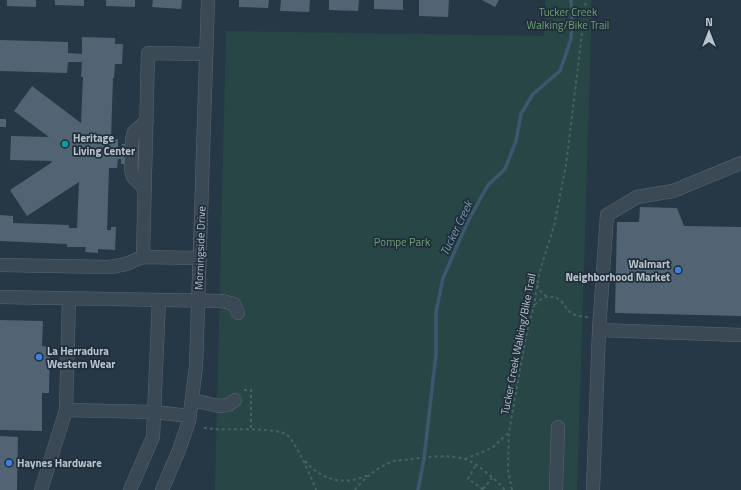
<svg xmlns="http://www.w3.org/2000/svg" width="741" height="490" font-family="'Titillium Web',sans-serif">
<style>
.green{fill:#284646}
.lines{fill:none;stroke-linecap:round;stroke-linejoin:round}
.stream{stroke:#3c586f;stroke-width:3.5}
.building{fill:#526373}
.minor-casing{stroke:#5a6772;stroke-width:14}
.path{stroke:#476262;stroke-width:2;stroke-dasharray:3 3;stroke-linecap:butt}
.minor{stroke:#3b4955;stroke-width:13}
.culture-dot{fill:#0f9aa8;stroke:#1f2e3a;stroke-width:1.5}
.shop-dot{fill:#3f7fe0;stroke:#1f2e3a;stroke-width:1.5}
.labels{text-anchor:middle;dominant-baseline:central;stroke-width:3.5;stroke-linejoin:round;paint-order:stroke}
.park-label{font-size:11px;fill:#6fa074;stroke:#1f2e3a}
.poi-label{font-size:11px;font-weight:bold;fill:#b9c4ce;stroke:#1f2e3a;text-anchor:start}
.street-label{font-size:11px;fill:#b9c4ce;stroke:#1f2e3a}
.water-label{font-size:12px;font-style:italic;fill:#7898b2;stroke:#1f2e3a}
</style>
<rect width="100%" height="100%" fill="#263846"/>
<path class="green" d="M545,0h46v37l-14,453h-362l11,-459 318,5z"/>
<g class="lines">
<path class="stream" d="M418,490l6,-31 12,-105v-42l7,-34 25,-57 20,-36 17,-16 11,-28 5,-27 12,-20 27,-23 11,-32 1,-23 -1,-16"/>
</g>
<path class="building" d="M7,0h29v7l-29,-1z
M55,0h29v6l-29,-1z
M106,0h29v7l-29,-1z
M153,0h29l-1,9 -29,-2z
M239,0h30l-1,8 -29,-1z
M281,0h29l-1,12 -29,-1z
M329,0h30l-1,11 -29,-1z
M374,0h29v10l-29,-1z
M419,0h30l-1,17 -29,-1z
M482,0h17l-4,7z
M82,37l33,1v6h8l-1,20h-7l-1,14h-1l-2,61h7v10h3l1,-5 19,1v19h-20v-5h-3l-1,9h-8l-2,62h4v-3h5l-1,23 -17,-1v4l-13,-1 1,-5h-19v-3l-67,-3v-26l13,1v7l56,2v3h8l2,-46 -52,34 -17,-26 41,-27 1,-2 -42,-1 1,-24 38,1 -35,-26 18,-25 49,37 2,-46h-2l1,-15h-14l-1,11 -67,-2v-31l68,2v11l14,1z
M0,119h6v8h-6z
M640,207l37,1 7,18 57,1v89l-126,-3 2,-91h22z
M0,320l43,1 -1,25 8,1 -1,46h-7v38l-42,-1z
M0,436l18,1 -1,53h-17z"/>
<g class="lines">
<defs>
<path id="minor" d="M145,189l-12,-12 -2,-8 1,-29 2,-8 13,-12
M143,257l5,-204 58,1
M0,265l110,2 16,-3 17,-7 57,1
M0,297l222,4 12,3 4,9
M599,330l8,-115 30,-18 36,-6 68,-28
M192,400l27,6 9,-1 7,-5
M66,410l89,2 34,4
M41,490l25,-80 3,-112
M130,490l23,-53 6,-137
M162,490l17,-40 10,-29 7,-54 12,-367
M556,490l2,-63
M593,490l6,-160 142,5"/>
</defs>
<use href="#minor" class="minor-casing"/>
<path class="path" d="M537,285l4,7 6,5
M535,305c7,-9 18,-12 27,-3 3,3 4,7 8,10 5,4 12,5 18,5
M244,390h7v40
M204,428l10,1c15,1 63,-2 73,6 9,7 25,44 29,55
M465,459l27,-11 16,-15
M305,461c14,16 31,23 52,18 4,-1 8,-3 12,-4
M475,466l-7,13 16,11
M483,489l9,-11
M355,490c9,-12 24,-24 39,-29 5,-1 12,-1 18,-2 17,-2 35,-5 52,0 12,3 32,21 41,31
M512,490l-4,-20 1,-38 17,-96 8,-30 5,-32 15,-48 12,-61 20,-165"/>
<use href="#minor" class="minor"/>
</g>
<circle class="culture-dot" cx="65" cy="144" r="4"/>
<g class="shop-dot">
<circle cx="678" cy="270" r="4"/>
<circle cx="39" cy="357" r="4"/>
<circle cx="9" cy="463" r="4"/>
</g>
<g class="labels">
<g class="park-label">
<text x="568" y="12">Tucker Creek<tspan x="568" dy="13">Walking/Bike Trail</tspan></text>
<text x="402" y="242">Pompe Park</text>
</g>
<g class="poi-label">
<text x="73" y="138">Heritage<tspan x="73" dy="13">Living Center</tspan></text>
<text x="670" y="264" text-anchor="end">Walmart<tspan x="670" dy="13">Neighborhood Market</tspan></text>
<text x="47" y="351">La Herradura<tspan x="47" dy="13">Western Wear</tspan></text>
<text x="17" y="463">Haynes Hardware</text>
</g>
<g class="street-label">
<text transform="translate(200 248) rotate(-88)">Morningside Drive</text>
<text transform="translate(518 344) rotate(-79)">Tucker Creek Walking/Bike Trail</text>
</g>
<g class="water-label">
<text transform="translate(456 228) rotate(-64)">Tucker Creek</text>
</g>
</g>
<g transform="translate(709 32)" stroke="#1f2e3a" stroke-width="3" paint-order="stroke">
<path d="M0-3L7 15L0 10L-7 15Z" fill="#b9c4ce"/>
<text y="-6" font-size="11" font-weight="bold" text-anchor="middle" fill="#b9c4ce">N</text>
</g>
</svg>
